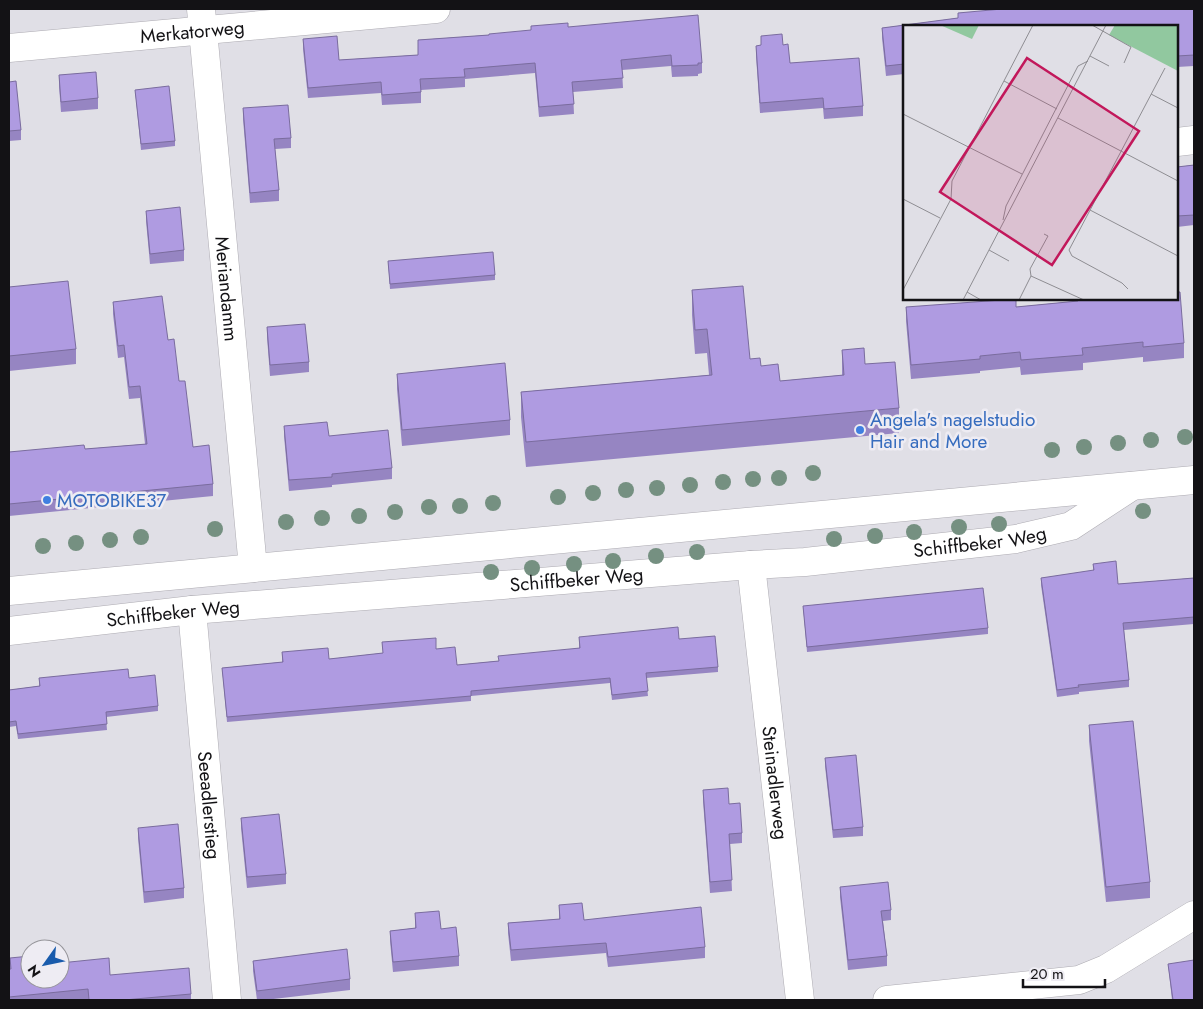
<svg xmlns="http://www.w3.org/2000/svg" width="1203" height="1009" font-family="Jost,sans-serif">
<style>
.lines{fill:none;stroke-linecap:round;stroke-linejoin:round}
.minor-casing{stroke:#adabb2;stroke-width:29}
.secondary-casing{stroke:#adabb2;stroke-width:29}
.minor{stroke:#fff;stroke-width:28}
.secondary{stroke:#fff;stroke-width:28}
.tree{fill:#759081}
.wall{fill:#9685c2}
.building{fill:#af9be1;stroke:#7a6c9e}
.shop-dot{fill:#3f7fe0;stroke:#eeecf3;stroke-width:2}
.labels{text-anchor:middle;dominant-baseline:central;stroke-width:5;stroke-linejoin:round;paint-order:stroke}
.street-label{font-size:19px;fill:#131215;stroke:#eeecf3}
.shop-label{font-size:19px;fill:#366cbe;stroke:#eeecf3;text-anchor:start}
.inset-road{fill:none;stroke:#8e8d92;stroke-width:1}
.view{fill:#c2185b;fill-opacity:0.15;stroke:#c2185b;stroke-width:2.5}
.inset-edge{fill:none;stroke:#131215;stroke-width:2.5}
</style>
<rect width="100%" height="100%" fill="#e0dfe6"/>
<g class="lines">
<defs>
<g id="minor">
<path id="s1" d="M201,9l52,559"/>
<path id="s2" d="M9,48l427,-39"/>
<path d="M1177,142l17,-2"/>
<path id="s3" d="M751,565l49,435"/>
<path id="s4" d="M192,610l35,390"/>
<path id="s5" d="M9,631l183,-21 559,-45 54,-3 211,-23 55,-13 61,-40"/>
<path d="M887,1000l192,-20 27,-11 88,-54"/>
</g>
<path id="secondary" d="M9,591l1185,-111"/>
</defs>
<use href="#minor" class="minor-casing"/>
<use href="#secondary" class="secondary-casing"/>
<use href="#minor" class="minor"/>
<use href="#secondary" class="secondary"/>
</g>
<g class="tree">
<circle cx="1185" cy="437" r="8"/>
<circle cx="1151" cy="440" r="8"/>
<circle cx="1118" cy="443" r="8"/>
<circle cx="1084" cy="447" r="8"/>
<circle cx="1052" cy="450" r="8"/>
<circle cx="813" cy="473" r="8"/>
<circle cx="779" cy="478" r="8"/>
<circle cx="753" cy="479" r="8"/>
<circle cx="723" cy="482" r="8"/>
<circle cx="690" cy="485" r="8"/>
<circle cx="657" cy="488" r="8"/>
<circle cx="626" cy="490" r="8"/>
<circle cx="593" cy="493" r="8"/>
<circle cx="558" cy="497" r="8"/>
<circle cx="493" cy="503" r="8"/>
<circle cx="460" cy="506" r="8"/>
<circle cx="429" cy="507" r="8"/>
<circle cx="1143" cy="511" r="8"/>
<circle cx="395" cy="512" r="8"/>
<circle cx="359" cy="516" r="8"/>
<circle cx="322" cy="518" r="8"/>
<circle cx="286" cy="522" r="8"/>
<circle cx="999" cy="524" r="8"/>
<circle cx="959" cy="527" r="8"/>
<circle cx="215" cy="529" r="8"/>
<circle cx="914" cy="532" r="8"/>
<circle cx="875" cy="536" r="8"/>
<circle cx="141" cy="537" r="8"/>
<circle cx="834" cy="539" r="8"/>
<circle cx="110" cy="540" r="8"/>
<circle cx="76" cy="543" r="8"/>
<circle cx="43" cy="546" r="8"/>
<circle cx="697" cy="552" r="8"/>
<circle cx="656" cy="556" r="8"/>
<circle cx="613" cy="561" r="8"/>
<circle cx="574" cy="564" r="8"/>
<circle cx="532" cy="568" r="8"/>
<circle cx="491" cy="572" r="8"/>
</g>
<path class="wall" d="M1194,9v57l-17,1v-41h-273v48l-18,2 -4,-38v-10l76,-10v-5z
M568,27l134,36v10l-4,1v2l-26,1 -1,-11 -49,4 1,18 -50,4 1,22 -35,3 -4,-44 -70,6v8l-44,3v13l-39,2 -1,-12 -73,5 -5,-49v-10l36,21 79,-5v-15l71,-5z
M761,36l22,9 7,18 73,43v10l-39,3 -1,-11 -63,5 -4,-57v-10l5,-1z
M59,75l39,23v11l-37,3 -2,-26z
M9,82l12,48v10l-12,1z
M135,90l40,51v5l-34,4z
M243,108l48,30v10l-16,1 4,41v11l-29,2 -7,-84z
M1194,165v60l-17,2v-60z
M146,211l38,39v11l-34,3 -4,-43z
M388,261l107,14v5l-105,9z
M9,287l67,62v15l-67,7z
M692,290l58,69 11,7 19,15 62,-6v-25l23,14 34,44v25l-373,34 -5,-50v-25l188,-17 -2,-22 -12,1 -3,-39z
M1077,299l107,44v15l-41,4v-5l-60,6v7l-62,5 -1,-8 -40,4v2l-69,6 -5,-58v-14h110l61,-6z
M113,302l55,38 11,41 14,66 20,37v12l-204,20v-64l76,-3 60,-5 -5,-46 -11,1 -5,-42 -6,1 -5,-44z
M267,327l42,35v10l-39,4 -3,-39z
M397,374l113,46v15l-108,11 -5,-57z
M284,426l45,10 63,32v11l-60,6v2l-43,4 -5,-55z
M1093,564l25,20 76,-6v46l-70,6 5,50v7l-50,5v2l-22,3 -16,-112v-7l52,-7z
M803,606l185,22v6l-181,18z
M579,637l100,2 39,28v5l-72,6 2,18 -36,4 -2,-17 -139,13v5l-244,21 -5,-54 60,-6v-10l47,7 54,-6 -1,-11 54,7 21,16 41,-4 81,-13z
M39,678h90l29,28v5l-52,6 1,13 -89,9 -2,-13 -7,1v-37l30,-4z
M1089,725l61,157v16l-44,4 -17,-161z
M825,758l38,69v9l-30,2 -8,-72z
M703,790l26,14 13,29v10l-12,1 2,47 -22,2 -7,-92z
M241,818l45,56v10l-39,4 -6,-60z
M138,828l46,60v10l-40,5 -6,-65z
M840,887l51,23v10l-8,1 4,35v10l-39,4 -8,-73z
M559,905l25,15 121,27v11l-97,9 -2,-14 -95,8 -3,-28v-10l51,-4z
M415,913l26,16 18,27v10l-66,6 -3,-31v-10l25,-3z
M10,958l20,21 80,-4 81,19v6h-103v-1l-8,1h-71v-31h1z
M253,961l97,18v11l-85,10h-8l-4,-29z
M1168,964l26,36h-22z"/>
<path class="building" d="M1002,9h192v46l-17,1v-30h-273v38l-18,2 -4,-38 76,-10v-5z
M698,15l4,48h-4v2l-26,1 -1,-11 -50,5 2,18 -51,4 2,22 -35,3 -4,-44 -71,6 1,8 -45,2 1,13 -39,3 -1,-13 -73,6 -5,-49 34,-3 2,24 79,-5v-15l71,-5v-1l42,-4v-4l37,-3v4z
M782,34l1,11 5,-1 2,19 69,-5 4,48 -39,3 -1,-11 -63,5 -4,-57 5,-1v-9z
M96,72l2,26 -37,4 -2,-27z
M16,81l5,49 -12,1v-49z
M169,86l6,55 -34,3 -6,-54z
M288,105l3,33 -17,1 5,51 -29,3 -7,-85z
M1194,165v50l-17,1v-49z
M180,207l4,43 -34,4 -4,-43z
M493,252l2,23 -105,9 -2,-23z
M68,281l8,68 -67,7v-69z
M743,286l7,73 10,-1 1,8 17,-2 2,17 64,-6 -2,-25 22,-2 1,16 30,-2 4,46 -373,34 -5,-50 191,-17 -5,-46 -12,1 -3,-40z
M1177,292h3l4,51 -41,4v-5l-61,6 1,7 -62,5 -1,-8 -40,4v3l-69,6 -5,-58 109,-8h1v8l62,-6 -1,-2h100z
M162,296l6,44 6,-1 5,42h6l8,66 16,-2 4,39 -204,20v-52l75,-7 1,4 62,-5 -7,-58 -11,1 -5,-42 -6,1 -5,-44z
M305,324l4,38 -39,3 -3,-38z
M505,363l5,57 -108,10 -5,-56z
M327,422l2,14 59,-6 4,38 -60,6v3l-43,3 -5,-54z
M1116,561l2,23 76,-6v39l-71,6 6,57 -51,5 1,2 -22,3 -16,-112 53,-8 -1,-6z
M983,588l5,40 -181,19 -4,-41z
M678,627l1,12 36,-3 3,31 -72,6 2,18 -36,4 -2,-17 -139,13v5l-244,21 -5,-49 61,-6 -1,-10 46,-4 1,11 54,-6 -1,-11 54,-4v11l19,-2 2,18 42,-4 -1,-5 82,-8 -1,-11z
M128,669l1,9 26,-3 3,31 -52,6 1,12 -89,10 -2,-13 -7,1v-32l31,-4 -1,-8z
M1133,721l17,161 -44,5 -17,-162z
M856,755l7,72 -30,3 -8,-72z
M728,788l1,16 11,-1 2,30 -13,1 3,46 -22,2 -7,-92z
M279,814l7,60 -39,3 -6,-59z
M178,824l6,64 -40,4 -6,-64z
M888,882l3,28 -10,1 6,45 -39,4 -8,-73z
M582,903l2,17 117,-13 4,40 -97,10 -2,-14 -95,7 -3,-27 52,-4 -1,-14z
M439,911l2,18 15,-2 3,29 -66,6 -3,-31 26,-3 -1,-15z
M347,949l3,30 -93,12 -4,-30z
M30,956v23h30v-16l49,-5 1,17 79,-7 2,26 -67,6h-35l-1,-11 -79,8v-28h2l-1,-11z
M1194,960v40h-21l-5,-36z"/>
<g class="shop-dot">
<circle cx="860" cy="430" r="5"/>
<circle cx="47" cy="500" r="5"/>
</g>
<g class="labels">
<g class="street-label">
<text stroke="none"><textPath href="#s2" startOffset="184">Merkatorweg</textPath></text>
<text stroke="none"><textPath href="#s1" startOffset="281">Meriandamm</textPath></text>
<text stroke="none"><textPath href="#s5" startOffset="975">Schiffbeker Weg</textPath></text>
<text stroke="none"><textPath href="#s5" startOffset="570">Schiffbeker Weg</textPath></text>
<text stroke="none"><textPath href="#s5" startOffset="165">Schiffbeker Weg</textPath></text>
<text stroke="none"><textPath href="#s3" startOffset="219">Steinadlerweg</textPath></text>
<text stroke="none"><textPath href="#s4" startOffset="196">Seeadlerstieg</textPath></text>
</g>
<g class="shop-label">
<text x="870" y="419">Angela's nagelstudio<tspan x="870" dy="22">Hair and More</tspan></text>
<text x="57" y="500">MOTOBIKE37</text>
</g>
</g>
<g transform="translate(903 25)">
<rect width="275" height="275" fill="#e0dfe6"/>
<path d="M212,0h63v46l-69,-36z" fill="#91c89f"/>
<path d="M37,0h39l-7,14z" fill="#91c89f"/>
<path class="inset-road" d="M189,0l39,22 -7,16M187,31l19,10M101,56l53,28M248,69l27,14M0,89l119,60M155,93l120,63M0,174l37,19M187,185l88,46M100,195l3,-14 72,-140 10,-5M86,225l20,11M128,251l53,24M225,264l-6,-6 -50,-27 -3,-6 96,-182M0,265l48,-91 1,-18 81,-156M64,267l14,8M60,275l143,-275M116,275l12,-24 -1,-7 18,-33 -4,-2"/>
<path class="view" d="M124,33l112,73 -87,134 -112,-73z"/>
<rect width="275" height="275" class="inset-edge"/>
</g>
<rect width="1203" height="1009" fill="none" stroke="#131215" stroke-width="20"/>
<g transform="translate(45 964) rotate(237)"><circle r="24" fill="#eeecf3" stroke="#96959a"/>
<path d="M0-4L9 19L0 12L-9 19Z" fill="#195bac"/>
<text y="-8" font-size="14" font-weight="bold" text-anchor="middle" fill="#131215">N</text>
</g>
<path d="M1023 979v8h82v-8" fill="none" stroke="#131215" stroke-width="2.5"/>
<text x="1030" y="979" font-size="15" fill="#131215" stroke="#eeecf3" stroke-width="4" paint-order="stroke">20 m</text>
</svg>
